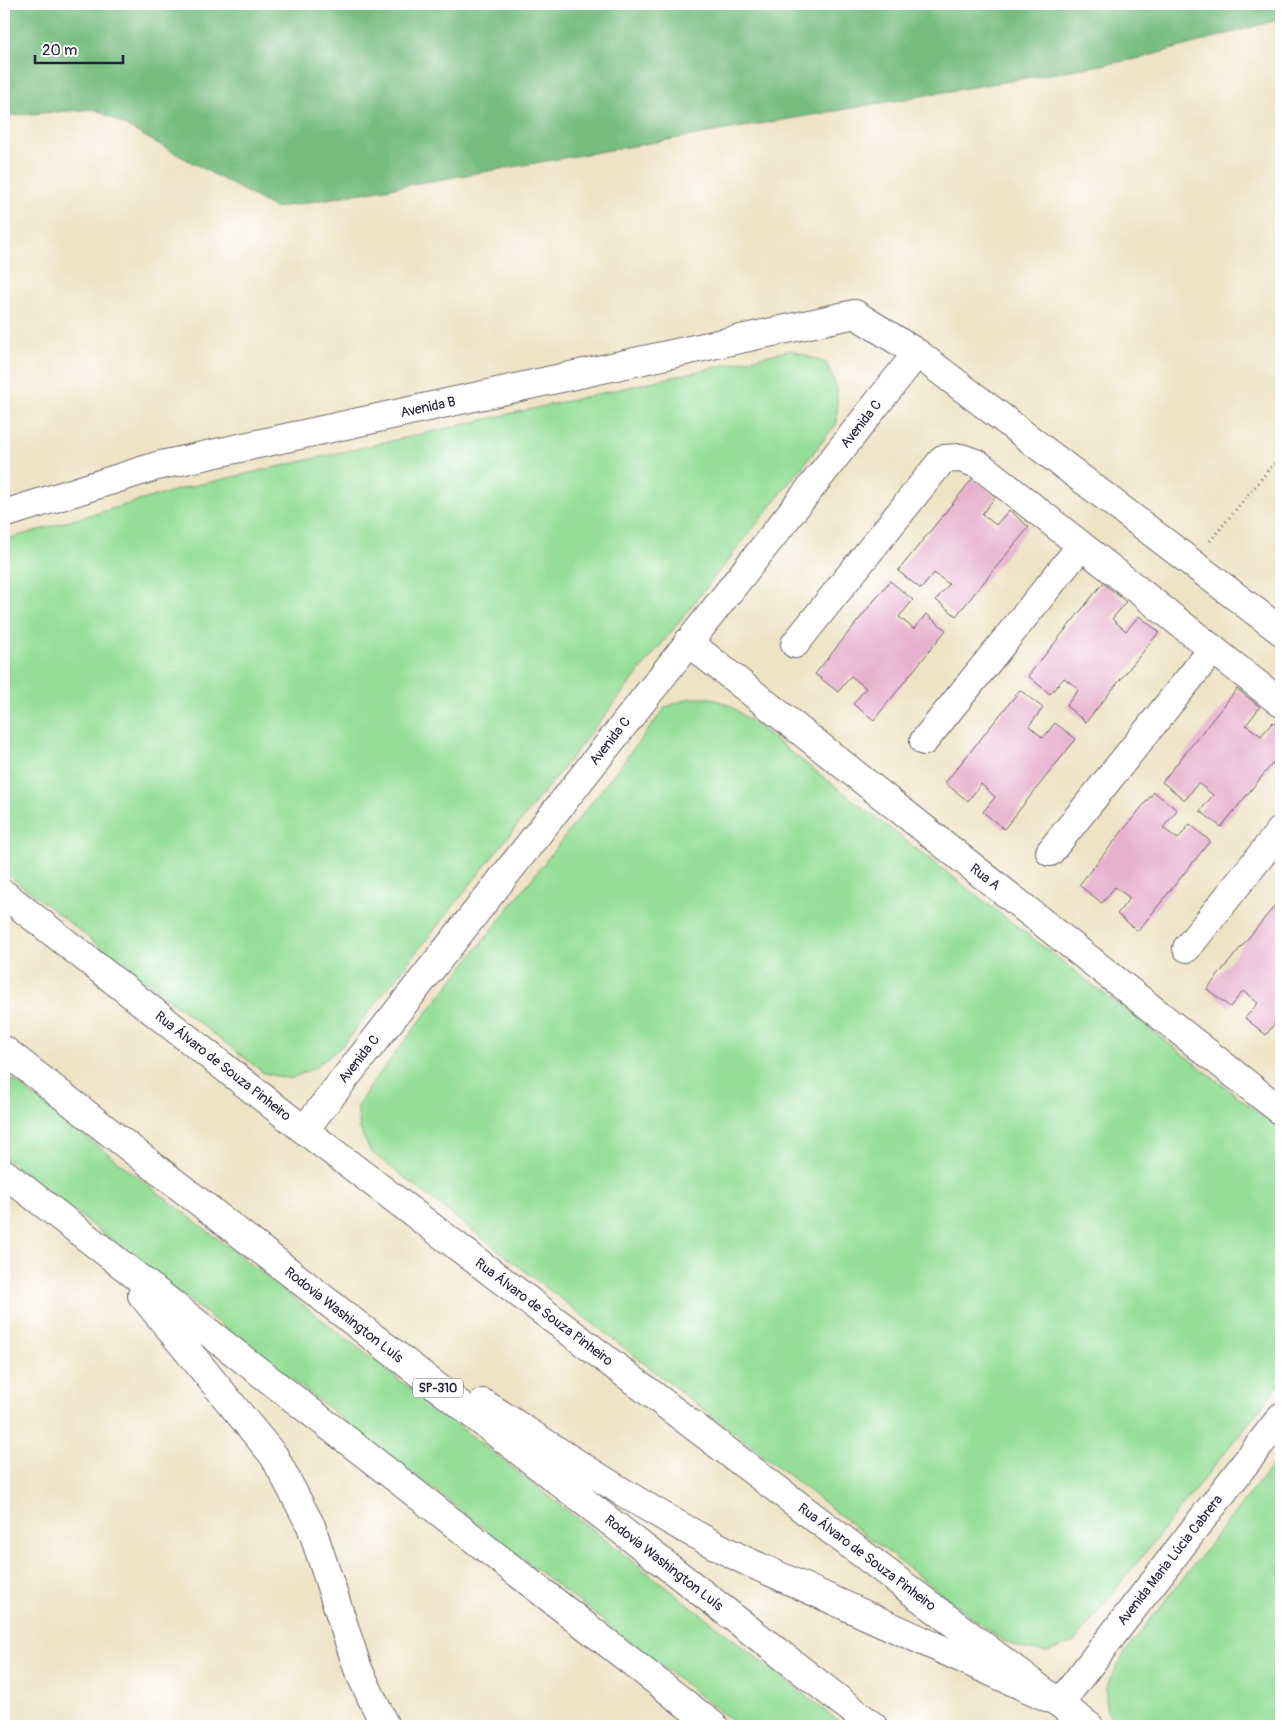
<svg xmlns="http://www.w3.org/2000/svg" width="1285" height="1730" font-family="Pangolin,sans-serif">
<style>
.green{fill:#95de98;stroke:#5c806a}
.forest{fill:#78bd80;stroke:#4d705e}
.building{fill:#e7b1cd}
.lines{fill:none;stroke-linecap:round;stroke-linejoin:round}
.minor-casing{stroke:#6a666b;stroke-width:30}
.highway-casing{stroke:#6a666b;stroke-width:30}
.path{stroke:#6a666b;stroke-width:3;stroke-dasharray:1 4;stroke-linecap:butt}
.minor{stroke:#fff;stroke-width:28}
.highway{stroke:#fff;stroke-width:28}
.labels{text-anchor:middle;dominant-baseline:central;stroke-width:5;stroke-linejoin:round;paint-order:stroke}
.shield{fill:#fff;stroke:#646476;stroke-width:1}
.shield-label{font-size:12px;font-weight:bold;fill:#22223b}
.street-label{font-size:14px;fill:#22223b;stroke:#fff}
</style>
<rect width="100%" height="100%" fill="#fff"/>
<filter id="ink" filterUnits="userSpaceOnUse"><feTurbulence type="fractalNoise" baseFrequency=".02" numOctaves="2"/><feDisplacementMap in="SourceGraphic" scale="10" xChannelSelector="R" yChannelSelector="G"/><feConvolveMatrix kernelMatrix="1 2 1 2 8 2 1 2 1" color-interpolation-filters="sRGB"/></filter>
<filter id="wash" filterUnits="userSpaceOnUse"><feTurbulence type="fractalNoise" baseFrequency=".0096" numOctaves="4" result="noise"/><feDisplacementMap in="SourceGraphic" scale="20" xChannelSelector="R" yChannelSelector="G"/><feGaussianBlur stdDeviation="1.12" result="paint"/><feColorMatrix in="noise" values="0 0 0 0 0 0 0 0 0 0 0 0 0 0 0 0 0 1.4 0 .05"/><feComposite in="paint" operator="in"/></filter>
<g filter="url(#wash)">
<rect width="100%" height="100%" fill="#efe3c5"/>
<path class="green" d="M791,350l35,13 11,25v35l-495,623 -26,21 -26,12 -26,-6 -260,-201v-332l176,-51z
M690,698h21l20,8 550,424v252l-208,261 -26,9 -28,-4 -19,-9 -630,-488 -10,-22 -3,-23 15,-23 294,-376z
M4,1073l841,653h-106l-735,-569z
M1281,1454v272h-165l-10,-17v-22l19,-35z"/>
<path class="forest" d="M4,4h1277v15l-140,39 -866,150 -180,-99 -91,7z"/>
<g id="blocks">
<path class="building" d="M973,478l23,18 -14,18 14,11 13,-15 20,17 -73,89 -20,-16 13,-16 -15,-11 -13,16 -23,-18z
M890,581l23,19 -14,17 15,12 12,-15 20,16 -72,90 -21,-16 13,-16 -15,-12 -13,16 -23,-18z
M1103,583l23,19 -14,17 14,12 13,-15 20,16 -73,90 -20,-16 13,-17 -15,-11 -14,16 -22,-18z
M1237,689l23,18 -14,18 15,11 12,-14 8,6v25l-60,74 -21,-16 13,-16 -15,-12 -13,17 -23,-18z
M1020,690l23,18 -14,18 14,12 12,-15 21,16 -72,90 -21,-17 12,-15 -14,-13 -13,17 -23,-18z
M1154,792l23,18 -14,18 15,11 12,-15 20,17 -72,90 -21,-17 13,-16 -15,-11 -13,16 -23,-18z
M1281,898v117l-15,20 -21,-17 13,-15 -15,-12 -13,16 -23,-18z"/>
</g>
</g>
<g filter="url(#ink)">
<use href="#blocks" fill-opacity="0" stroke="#6a666b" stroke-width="1"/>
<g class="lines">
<defs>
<path id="minor" d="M4,514l153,-48 698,-152 62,39 364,278
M688,642l593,469
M795,644l148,-185 18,-1 17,6 303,239
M924,741l157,-195
M1050,852l163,-203
M4,894l300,236 785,596
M1187,948l94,-118
M304,1130l613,-777
M1060,1703l221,-286"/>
<path id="highway" d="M4,1050l869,676
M4,1173l710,553
M142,1295l132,161 37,70 47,143 27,57
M483,1403c86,55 170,112 261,157l316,143"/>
</defs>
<use href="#minor" class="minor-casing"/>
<use href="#highway" class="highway-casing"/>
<path class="path" d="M1210,541l71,-86"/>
<use href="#minor" class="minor"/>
<use href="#highway" class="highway"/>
</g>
</g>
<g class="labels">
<rect class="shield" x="413" y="1378.5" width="50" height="19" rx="4"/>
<g class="shield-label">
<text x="438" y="1388">SP-310</text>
</g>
<g class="street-label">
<text transform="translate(428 407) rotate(-12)">Avenida B</text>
<text transform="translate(861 424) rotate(-52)">Avenida C</text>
<text transform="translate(610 741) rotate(-52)">Avenida C</text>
<text transform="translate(985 877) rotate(38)">Rua A</text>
<text transform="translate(359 1059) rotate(-52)">Avenida C</text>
<text transform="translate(223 1066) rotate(38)">Rua Álvaro de Souza Pinheiro</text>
<text transform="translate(544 1312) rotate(37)">Rua Álvaro de Souza Pinheiro</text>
<text transform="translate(344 1315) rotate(38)">Rodovia Washington Luís</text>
<text transform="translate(867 1557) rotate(37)">Rua Álvaro de Souza Pinheiro</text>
<text transform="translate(1170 1560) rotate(-52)">Avenida Maria Lúcia Cabrera</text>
<text transform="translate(664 1563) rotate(38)">Rodovia Washington Luís</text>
</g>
</g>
<rect width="1285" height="1730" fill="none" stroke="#fff" stroke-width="20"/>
<path d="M35 55v8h88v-8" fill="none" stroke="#22223b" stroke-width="2.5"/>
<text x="42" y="55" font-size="15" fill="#22223b" stroke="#ffffff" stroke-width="4" paint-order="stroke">20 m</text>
</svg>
